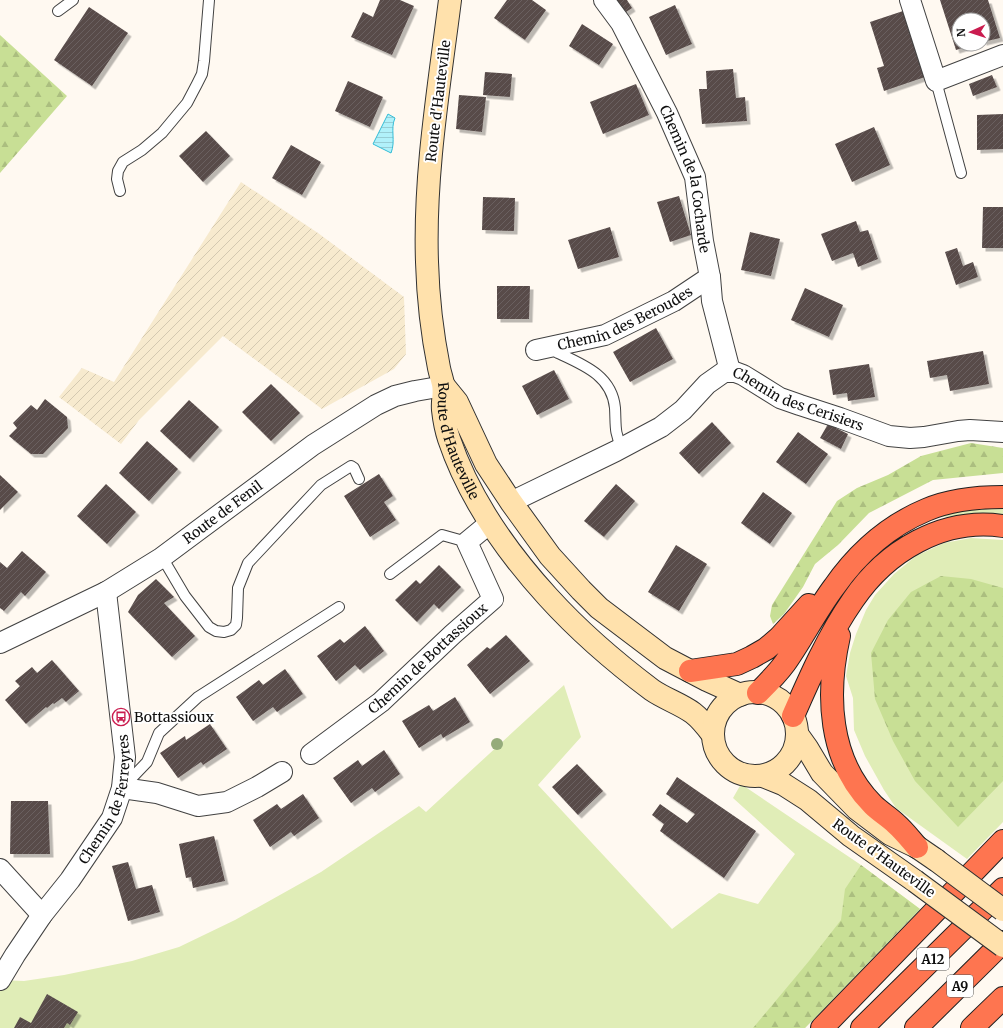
<svg xmlns="http://www.w3.org/2000/svg" width="1003" height="1028" font-family="Merriweather,serif">
<style>
.farmland{fill:url(#farmland-furrows)}
.grass{fill:#e0edb7}
.forest{fill:url(#forest-firs)}
.water{fill:url(#water-rules);stroke:#33bdd7}
.building{fill:url(#building-hatch);filter:url(#shadow)}
.lines{fill:none;stroke-linecap:round;stroke-linejoin:round}
.lane-casing{stroke:#424242;stroke-width:12}
.street-casing{stroke:#424242;stroke-width:22}
.secondary-casing{stroke:#313131;stroke-width:24}
.highway-casing{stroke:#202020;stroke-width:24}
.lane{stroke:#fff;stroke-width:10}
.street{stroke:#fff;stroke-width:20}
.secondary{stroke:#ffe1ac;stroke-width:22}
.highway{stroke:#fe7550;stroke-width:22}
.secondary-bridge-casing{stroke:#313131;stroke-width:24;stroke-linecap:butt}
.secondary-bridge{stroke:#ffe1ac;stroke-width:22}
.tree{fill:#95ab7b}
.labels{text-anchor:middle;dominant-baseline:central;stroke-width:4;stroke-linejoin:round;paint-order:stroke}
.shield{fill:#fff;stroke:#575757;stroke-width:1}
.shield-label{font-size:13px;font-weight:bold;fill:#0f0f0f}
.street-label{font-size:14px;fill:#0f0f0f;stroke:#fff}
.poi-label{font-size:14px;fill:#0f0f0f;stroke:#fff;text-anchor:start}
</style>
<defs>
<pattern id="farmland-furrows" width="10" height="10" patternUnits="userSpaceOnUse"><rect width="10" height="10" fill="#f7eace"/><path d="M-1 1l2-2M0 10L10 0M9 11l2-2" fill="none" stroke="#d3c8b0"/></pattern>
<pattern id="forest-firs" width="22" height="20" patternUnits="userSpaceOnUse"><rect width="22" height="20" fill="#c8df95"/><path d="M5 1l3.5 6h-7zM16 11l3.5 6h-7z" fill="#abbe7f"/></pattern>
<pattern id="water-rules" width="6" height="5" patternUnits="userSpaceOnUse"><rect width="6" height="5" fill="#b1f1fa"/><path d="M0 2.5h6" fill="none" stroke="#97cdd5"/></pattern>
<pattern id="building-hatch" width="6" height="6" patternUnits="userSpaceOnUse"><rect width="6" height="6" fill="#584c4a"/><path d="M-1 1l2-2M0 6l6-6M5 7l2-2" fill="none" stroke="#6b6160"/></pattern>
<filter id="shadow"><feDropShadow dx="3.5" dy="3.5" stdDeviation="0" flood-color="#0004"/></filter>
</defs>
<rect width="100%" height="100%" fill="#fff9f1"/>
<path class="farmland" d="M241,182l77,51 86,64 2,57 -12,15 -72,40 -99,-73 -84,84 -18,24 -62,-47 23,-29 32,14z"/>
<path class="grass" d="M1003,506v10l-9,-2 -54,3 16,-8z
M971,538l32,2v282l-36,37 -71,-51 -12,-18 -19,-34 -11,-26 -1,-32 -7,-22 4,-23 6,-19 10,-24 9,-15 19,-21 22,-18 28,-13z
M564,685l17,52 -43,48 134,144 47,-36 39,11 37,-50 -62,-56 8,-14 120,81 59,44 -115,119h-805v-48l24,1 40,-6 68,-14 47,-14 56,-27 86,-48 98,-66 7,6z"/>
<path class="forest" d="M0,35l67,61 -67,77z
M971,443l32,5v25l-70,7 -64,33 -31,32 -23,19 -12,23 -19,27 -11,10 -3,-8 2,-11 65,-104 20,-13 31,-13 33,-19z
M941,576l30,3 32,9v193l-45,46 -43,-46 -22,-40 -18,-42 -4,-46 17,-33 23,-28z
M861,865l59,44 -115,119h-52l56,-67 32,-41 4,-31z"/>
<path class="water" d="M388,114l7,4c-5,11 1,23 -4,35l-18,-9z"/>
<path class="building" d="M380,0h20l14,6 -22,49 -41,-18 12,-25 10,5z
M507,0h25l14,10 -21,30 -31,-22z
M614,0h13l5,8 -9,6z
M940,0h48l12,38 -17,4v-22h-24v24h17l-20,6z
M675,5l17,39 -26,11 -17,-38z
M89,7l39,26 -36,53 -38,-26z
M903,11l22,66 -41,14 -7,-23 7,-2 -14,-44z
M582,24l31,20 -14,21 -30,-19z
M733,69l3,29 9,-1 2,24 -45,3 -3,-35h8l-1,-18z
M485,72l27,2 -2,23 -27,-2z
M992,75l5,12 -24,9 -4,-12z
M348,81l35,16 -13,30 -35,-16z
M636,84l13,31 -46,19 -13,-32z
M459,95l27,2 -4,35 -26,-3z
M1003,114v35l-26,1v-35z
M874,127l16,38 -38,17 -17,-38z
M206,131l24,25 -27,26 -24,-26z
M291,145l30,17 -19,33 -30,-17z
M679,196l12,39 -21,7 -13,-40z
M483,197l32,1 -1,33 -32,-1z
M983,207h20v41h-21z
M856,221l4,11 8,-2 10,29 -20,8 -5,-14 -21,8 -11,-27z
M610,227l9,30 -41,12 -10,-29z
M750,232l30,7 -9,37 -30,-6z
M957,248l6,18 10,-4 5,15 -22,8 -11,-33z
M497,286h33l-1,33h-32z
M805,288l38,17 -14,32 -38,-17z
M656,328l17,31 -43,23 -17,-30z
M983,351l6,33 -39,7 -3,-16 -17,3 -3,-17z
M869,364l6,33 -27,4 -1,-8 -14,2 -4,-25z
M554,370l15,29 -32,16 -15,-29z
M271,384l29,29 -29,28 -29,-29z
M45,399l22,18 1,11 -25,26h-12l-22,-18 8,-8 -4,-5 18,-18 6,5z
M189,400l30,27 -29,32 -30,-28z
M712,422l19,21 -32,31 -20,-21z
M828,424l20,10 -7,15 -21,-11z
M798,432l30,22 -22,30 -30,-22z
M147,441l31,28 -29,32 -30,-28z
M379,474l14,22 -9,6 12,18 -26,17 -26,-41z
M0,475l18,17 -18,18z
M106,484l30,28 -29,32 -30,-28z
M616,484l19,17 -31,36 -20,-16z
M763,492l29,21 -22,31 -29,-21z
M676,545l31,19 -28,47 -31,-19z
M22,551l24,21 -21,24 -4,-4 -17,19 -4,-3v-46l7,6z
M439,565l22,22 -22,22 -5,-5 -17,18 -22,-22 21,-20 4,4z
M156,579l18,18 -10,6 31,33 -23,21 -44,-45 10,-17z
M365,626l19,25 -24,19 -5,-5 -19,16 -19,-25 23,-17 4,4z
M506,635l24,26 -40,33 -23,-29 20,-18 3,2z
M52,660l27,31 -13,11 -4,-4 -8,6 -1,-1 -6,5 -1,-1 -20,17 -21,-24 15,-14 -5,-5 17,-14 5,6z
M285,669l18,25 -26,18 -4,-5 -20,14 -17,-24 23,-17 4,5z
M455,697l15,25 -27,16 -2,-4 -22,14 -17,-27 27,-16 4,6z
M210,724l17,25 -24,16 -2,-3 -23,16 -18,-25 25,-17 1,4z
M384,750l16,24 -25,18 -3,-4 -21,15 -18,-25 25,-18 4,6z
M577,764l26,27 -25,24 -26,-28z
M677,777l79,54 -32,47 -64,-47 4,-7 -12,-9 8,-11 27,19 8,-9 -29,-20z
M303,794l16,24 -25,18 -3,-4 -21,15 -17,-27 24,-16 4,5z
M11,801h37l2,53h-40z
M214,836l11,45 -32,7 -2,-11 -5,1 -7,-34z
M128,862l8,27 16,-4 8,27 -32,9 -16,-55z
M47,994l31,18 -8,13 -3,-2 -3,5h-50l6,-11 11,6z"/>
<g class="lines">
<defs>
<path id="lane" d="M58,11l15,-11
M936,81l25,92
M120,191l-3,-12 1,-8 5,-9 19,-12 20,-17 25,-30 10,-19 5,-10 2,-13 5,-61
M552,346l3,5 3,2c26,12 54,23 57,55 1,16 -1,25 7,40
M162,557l23,39 24,31 7,4 8,1 7,-2 5,-5 1,-7 1,-30 10,-25 73,-78 30,-19 3,2 5,11
M390,574l52,-39 25,7
M124,786l23,-24 12,-29 39,-36 141,-90"/>
<g id="street">
<path id="s1" d="M604,0l17,23 46,90 28,64 8,64 7,36 2,24 18,70"/>
<path d="M910,0l26,81 67,-26"/>
<path id="s2" d="M536,350l69,-15 69,-34 36,-24"/>
<path id="s3" d="M511,502l105,-51 45,-24 22,-17 24,-26 17,-12h11l8,3 37,23 20,7 40,13 49,18 21,2 14,-1 34,-6 12,-1 33,2"/>
<path id="s4" d="M0,643l106,-51 55,-34 152,-113 63,-40 19,-9 20,-5 29,-5"/>
<path id="s5" d="M311,754l70,-52 72,-68 40,-35 -26,-57 23,-19"/>
<path d="M122,788l35,5 41,13 29,-4 30,-15 25,-15"/>
<path d="M0,869l42,46"/>
<path id="s6" d="M0,980l15,-25 27,-40 28,-35 42,-62 10,-30 3,-31 -19,-165"/>
</g>
<g id="secondary">
<path id="s7" d="M450,0c-11,87 -26,175 -23,262 1,36 5,71 12,106 1,5 3,11 4,16 2,9 -1,18 0,26 1,9 3,20 6,29 20,59 57,112 99,158 30,33 68,66 104,93 13,9 29,14 41,23 8,6 14,14 20,22"/>
<path d="M444,386l13,16 29,62 25,38 39,54 31,34 18,18 66,50 42,22 33,15"/>
<circle cx="755" cy="734" r="42"/>
<path d="M797,734l10,14 15,25 35,36 33,25 27,13 19,13"/>
<path d="M763,776l20,8 25,16 43,36 64,45"/>
</g>
<path id="highway" d="M839,636c-13,58 -11,124 34,169 7,7 16,12 23,19 8,7 14,15 21,23
M690,671l47,-7 15,-7 14,-8 13,-11 30,-33
M758,693c9,-9 19,-19 27,-30 17,-24 31,-52 49,-76 23,-33 54,-61 92,-77 23,-10 52,-13 77,-13
M793,716c17,-39 35,-80 60,-116 33,-49 90,-83 150,-74
M822,1028l181,-187
M862,1028l141,-139
M916,1028l87,-86
M972,1028l31,-30"/>
</defs>
<use href="#lane" class="lane-casing"/>
<use href="#street" class="street-casing"/>
<use href="#secondary" class="secondary-casing"/>
<use href="#highway" class="highway-casing"/>
<use href="#lane" class="lane"/>
<use href="#street" class="street"/>
<use href="#secondary" class="secondary"/>
<use href="#highway" class="highway"/>
<defs>
<path id="secondary-bridge" d="M936,860l67,50
M915,881l88,65"/>
</defs>
<use href="#secondary-bridge" class="secondary-bridge-casing"/>
<use href="#secondary-bridge" class="secondary-bridge"/>
</g>
<circle class="tree" cx="497" cy="744" r="6"/>
<defs>
<symbol id="bus-ring" viewBox="-11 -11 22 22"><circle r="9.5" fill="#fff" stroke="#ca1c4f" stroke-width="1.5"/><path d="M-5-6H5V4H4V6H2V4H-2V6H-4V4H-5ZM-3.5-4V0h7V-4ZM-3.5 1.2v1.5H-2V1.2ZM2 1.2v1.5H3.5V1.2Z" fill="#ca1c4f"/></symbol>
</defs>
<g fill-rule="evenodd">
<use href="#bus-ring" x="111" y="707" width="20" height="20"/>
</g>
<g class="labels">
<g class="shield">
<rect x="917" y="948" width="32" height="22" rx="3"/>
<rect x="947" y="975" width="26" height="22" rx="3"/>
</g>
<g class="shield-label">
<text x="933" y="959">A12</text>
<text x="960" y="986">A9</text>
</g>
<g class="street-label">
<text transform="translate(438 101) rotate(-83)">Route d'Hauteville</text>
<text stroke="none"><textPath href="#s1" startOffset="199">Chemin de la Cocharde</textPath></text>
<text stroke="none"><textPath href="#s2" startOffset="95">Chemin des Beroudes</textPath></text>
<text stroke="none"><textPath href="#s3" startOffset="332">Chemin des Cerisiers</textPath></text>
<text stroke="none"><textPath href="#s7" startOffset="446">Route d'Hauteville</textPath></text>
<text stroke="none"><textPath href="#s4" startOffset="259">Route de Fenil</textPath></text>
<text stroke="none"><textPath href="#s5" startOffset="151">Chemin de Bottassioux</textPath></text>
<text stroke="none"><textPath href="#s6" startOffset="213">Chemin de Ferreyres</textPath></text>
<text transform="translate(884 858) rotate(36)">Route d'Hauteville</text>
</g>
<g class="poi-label">
<text x="134" y="717">Bottassioux</text>
</g>
</g>
<g transform="translate(971 32) rotate(267)"><circle r="19" fill="#ffffff" stroke="#9f9f9f"/>
<path d="M0-3L7 15L0 10L-7 15Z" fill="#ca1c4f"/>
<text y="-6" font-size="11" font-weight="bold" text-anchor="middle" fill="#0f0f0f">N</text>
</g>
</svg>
